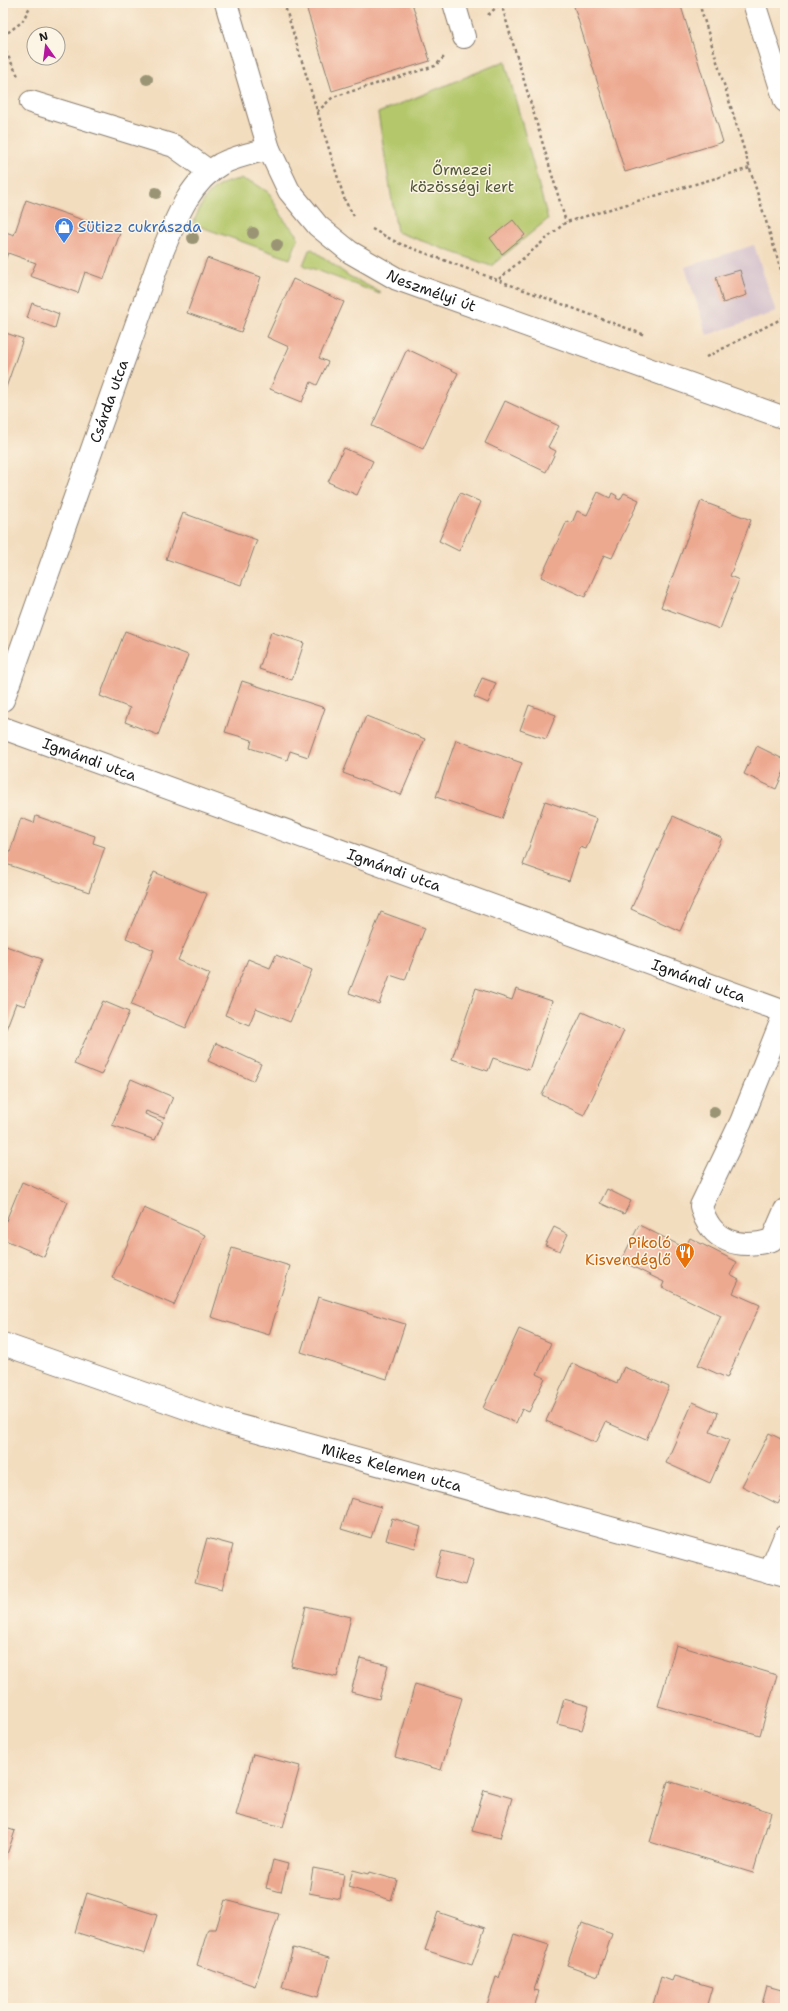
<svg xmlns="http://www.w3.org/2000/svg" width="788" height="2011" font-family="'Shantell Sans',sans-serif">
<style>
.industrial{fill:#d1bdcb}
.green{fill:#b4c76b;stroke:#687244}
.building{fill:#eda890}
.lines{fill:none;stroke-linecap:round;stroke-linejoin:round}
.minor-casing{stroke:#887c6e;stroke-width:24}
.path{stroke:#887c6e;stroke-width:2.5;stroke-dasharray:3 3;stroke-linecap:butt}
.minor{stroke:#fff;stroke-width:22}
.tree{fill:#9a9475}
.labels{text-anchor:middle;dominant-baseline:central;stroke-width:3;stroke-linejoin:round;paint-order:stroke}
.park-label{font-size:15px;fill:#515838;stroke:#fcf5e5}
.shop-label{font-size:15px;fill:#366cbe;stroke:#fcf5e5;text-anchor:start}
.street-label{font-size:15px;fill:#1c1c1c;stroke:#fcf5e5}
.food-label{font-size:15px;fill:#c56008;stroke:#fcf5e5;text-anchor:end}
</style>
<rect width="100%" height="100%" fill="#fcf5e5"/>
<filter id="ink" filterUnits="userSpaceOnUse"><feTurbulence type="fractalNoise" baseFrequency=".025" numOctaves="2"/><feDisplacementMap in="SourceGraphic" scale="8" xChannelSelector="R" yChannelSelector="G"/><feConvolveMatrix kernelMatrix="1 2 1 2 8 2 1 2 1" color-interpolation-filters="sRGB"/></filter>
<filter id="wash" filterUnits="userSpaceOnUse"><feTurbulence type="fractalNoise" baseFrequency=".012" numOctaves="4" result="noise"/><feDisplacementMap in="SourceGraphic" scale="16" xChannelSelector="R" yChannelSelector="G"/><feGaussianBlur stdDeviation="0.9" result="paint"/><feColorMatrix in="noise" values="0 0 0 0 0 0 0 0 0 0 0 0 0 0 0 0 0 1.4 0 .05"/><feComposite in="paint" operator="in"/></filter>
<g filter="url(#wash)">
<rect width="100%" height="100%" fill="#f3ddbf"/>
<path class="industrial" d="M754,245l22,67 -69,23 -22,-68z"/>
<path class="green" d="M505,61l43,158 -57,47 -94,-34 -19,-119z
M240,179l14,4 14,9 17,29 12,13 1,5 -8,20 -97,-35c10,-25 17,-40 47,-45z
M312,249l37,27 31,16v2l-77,-29 6,-15z"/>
<g id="blocks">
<path class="building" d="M305,3h107l18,58 -98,30z
M573,3h107l43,139 -98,30z
M26,200l94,33 -16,46 -19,-7 -7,21 -48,-17 6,-13 -28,-10 -5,12v-34l11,4z
M513,220l12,15 -23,19 -12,-16z
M207,258l54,19 -20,55 -54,-19z
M740,270l7,25 -24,8 -7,-26z
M293,279l51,23 -25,56 9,4 -11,23 -6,-3 -9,20 -32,-13 19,-42 -22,-10z
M32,303l27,11 -4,14 -28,-10z
M3,332l20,7 -20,57z
M407,349l51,24 -35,76 -51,-23z
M505,401l54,25 -11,21 8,4 -10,21 -61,-29z
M344,448l29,13 -16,34 -29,-13z
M598,492l12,6 2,-5 5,3 -1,2 4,2 4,-7 15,7 -27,58 -8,-3 -19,42 -44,-20 26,-56 5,2 5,-12 10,4z
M460,493l21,9 -22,49 -20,-10z
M701,501l50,19 -21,56 9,4 -19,49 -59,-22z
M183,513l74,27 -16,45 -75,-26z
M125,631l63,24 -30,80 -33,-13 5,-14 -30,-12z
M271,632l33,11 -12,37 -33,-11z
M482,678l14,5 -8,20 -14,-6z
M242,681l83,27 -17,49 -18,-6 -3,9 -37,-12 2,-8 -27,-8z
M529,705l27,10 -10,24 -26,-9z
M366,716l59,23 -24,56 -58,-22z
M456,740l66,23 -20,56 -66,-22z
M757,746l28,14v9l-9,20 -32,-15z
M545,801l52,18 -11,30 -6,-2 -11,34 -46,-16z
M36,816l59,20 -2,7 12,4 -16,45 -83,-28 15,-46 13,5z
M673,816l49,22 -42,93 -49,-22z
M154,872l53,22 -29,66 32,14 -24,54 -55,-23 23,-55 -28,-12z
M381,912l44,16 -20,52 -15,-5 -11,29 -30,-11z
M3,945l39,14 -17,47 -9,-3 -11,29 -2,-1z
M276,955l36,15 -22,52 -34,-14 -7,17 -24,-10 23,-56 22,9z
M476,988l36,12 4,-11 36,12 -23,69 -36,-12 -5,13 -36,-12z
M103,1001l26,11 -28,63 -27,-11z
M582,1012l42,19 -40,84 -42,-20z
M216,1043l45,21 -8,17 -45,-20z
M131,1079l42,18 -9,21 -18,-7 -1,3 18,8 -8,18 -43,-15z
M22,1182l46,20 -24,55 -41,-18v-11z
M607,1189l24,12 -7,13 -24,-11z
M144,1208l61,27 -31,70 -62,-27z
M639,1225l46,23 5,-10 47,24 -7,13 9,5 -6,13 27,12 -33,73 -29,-13 23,-49 -59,-29 2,-5 -43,-21z
M554,1227l14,7 -8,17 -15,-6z
M232,1248l58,18 -21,69 -58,-18z
M318,1297l87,27 -18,55 -86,-27z
M519,1329l32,14 -14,31 8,4 -16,34 -7,-3 -6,14 -33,-15z
M572,1363l45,20 7,-16 45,20 -23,53 -40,-18 -10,21 -50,-22z
M693,1402l25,11 -8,19 19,8 -19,43 -44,-20z
M769,1433l16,8v50l-7,13 -36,-18z
M351,1498l30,9 -10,31 -30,-9z
M392,1518l29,9 -6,21 -29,-8z
M207,1538l26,7 -11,44 -27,-7z
M442,1551l32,8 -8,26 -31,-8z
M306,1606l45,11 -14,60 -46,-11z
M676,1645l101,30 -17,60 -102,-29z
M360,1658l28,7 -9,34 -28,-7z
M415,1684l47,14 -21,72 -46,-13z
M564,1699l25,7 -7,24 -25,-6z
M253,1754l47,12 -17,61 -47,-12z
M668,1781l103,31 -18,61 -103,-31z
M484,1790l28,8 -12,40 -28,-7z
M3,1827l12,4 -10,29h-2z
M273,1860l15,4 -7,28 -15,-4z
M313,1868l31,6 -4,25 -31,-6z
M353,1870l15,4 1,-2 28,8 -6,20 -43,-13z
M87,1893l70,22 -12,39 -70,-22z
M225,1900l54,14 -24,72 -58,-21 11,-36h8z
M438,1912l47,16 -13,37 -47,-15z
M582,1923l30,11 -14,42 -31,-11z
M514,1934l35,11 -15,45 5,1 -5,17h-41l-6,-2 9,-29 3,1z
M293,1948l36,10 -11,39 -36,-10z
M674,1976l38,11 -6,21h-54l9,-31 11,4z
M767,1986l18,5v17h-24z"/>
</g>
</g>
<g filter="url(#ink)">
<use href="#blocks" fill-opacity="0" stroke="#887c6e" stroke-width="1"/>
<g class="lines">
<defs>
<g id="minor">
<path id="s1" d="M226,3l43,146 20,42 29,35 32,26 47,27 388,139"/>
<path d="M454,3l10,34"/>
<path d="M754,3l31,98"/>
<path d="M31,102l143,44 36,26"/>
<path id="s2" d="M3,700l158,-445c14,-33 27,-72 60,-91 15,-8 32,-11 48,-15"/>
<path id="s3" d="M3,728l782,284"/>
<path d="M785,1012l-44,110 -40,84c9,36 38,44 71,34l13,-30"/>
<path id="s4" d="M3,1344l226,79 556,153"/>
<path d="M770,1572l15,-36"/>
</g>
</defs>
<use href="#minor" class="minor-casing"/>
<path class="path" d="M284,3l61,198 9,15
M501,3l65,219
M699,3l86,280
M488,15l13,-12
M3,36l19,-14 10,-19
M3,46l15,30
M317,112l16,-15 102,-31 9,-9
M372,229l26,14 247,92
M499,279l67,-57 184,-54
M706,357l79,-40"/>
<use href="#minor" class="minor"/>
</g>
<g class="tree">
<circle cx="147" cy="79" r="6"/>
<circle cx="156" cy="193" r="6"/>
<circle cx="253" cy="233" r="6"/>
<circle cx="193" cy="238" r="6"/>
<circle cx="277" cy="245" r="6"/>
<circle cx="714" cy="1112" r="6"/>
</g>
</g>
<defs>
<symbol id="shop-pin" viewBox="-11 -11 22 30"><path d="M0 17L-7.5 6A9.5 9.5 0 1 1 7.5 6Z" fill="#3f7fe0" stroke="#fcf5e5"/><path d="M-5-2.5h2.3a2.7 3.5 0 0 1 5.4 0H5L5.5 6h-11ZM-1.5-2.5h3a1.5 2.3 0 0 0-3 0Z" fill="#fff"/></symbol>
<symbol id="restaurant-pin" viewBox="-11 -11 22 30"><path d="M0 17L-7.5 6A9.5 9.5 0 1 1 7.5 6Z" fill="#e8710a" stroke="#fcf5e5"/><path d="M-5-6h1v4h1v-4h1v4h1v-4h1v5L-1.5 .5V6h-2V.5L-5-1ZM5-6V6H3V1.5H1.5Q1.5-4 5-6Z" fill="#fff"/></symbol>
</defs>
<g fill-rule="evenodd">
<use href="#shop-pin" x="53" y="216" width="22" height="30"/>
<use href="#restaurant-pin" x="674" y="1241" width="22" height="30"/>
</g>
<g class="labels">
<g class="park-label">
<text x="462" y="170">Őrmezei<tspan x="462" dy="17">közösségi kert</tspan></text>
</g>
<g class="shop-label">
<text x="78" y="227">Sütizz cukrászda</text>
</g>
<g class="street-label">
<text stroke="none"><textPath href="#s1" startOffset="376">Neszmélyi út</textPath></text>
<text stroke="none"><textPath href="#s2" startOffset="317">Csárda utca</textPath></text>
<text stroke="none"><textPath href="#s3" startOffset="92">Igmándi utca</textPath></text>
<text stroke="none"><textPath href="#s3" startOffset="416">Igmándi utca</textPath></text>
<text stroke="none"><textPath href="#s3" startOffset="740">Igmándi utca</textPath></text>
<text stroke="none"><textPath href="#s4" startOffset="408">Mikes Kelemen utca</textPath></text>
</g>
<g class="food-label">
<text x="671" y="1243">Pikoló<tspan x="671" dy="17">Kisvendéglő</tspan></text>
</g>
</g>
<rect width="788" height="2011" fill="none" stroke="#fcf5e5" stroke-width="16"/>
<g transform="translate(46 46) rotate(346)"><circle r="19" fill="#fcf5e5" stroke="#a29e95"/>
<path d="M0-3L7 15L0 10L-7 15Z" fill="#b5179e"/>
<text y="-6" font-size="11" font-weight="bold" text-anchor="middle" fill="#1c1c1c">N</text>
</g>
</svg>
